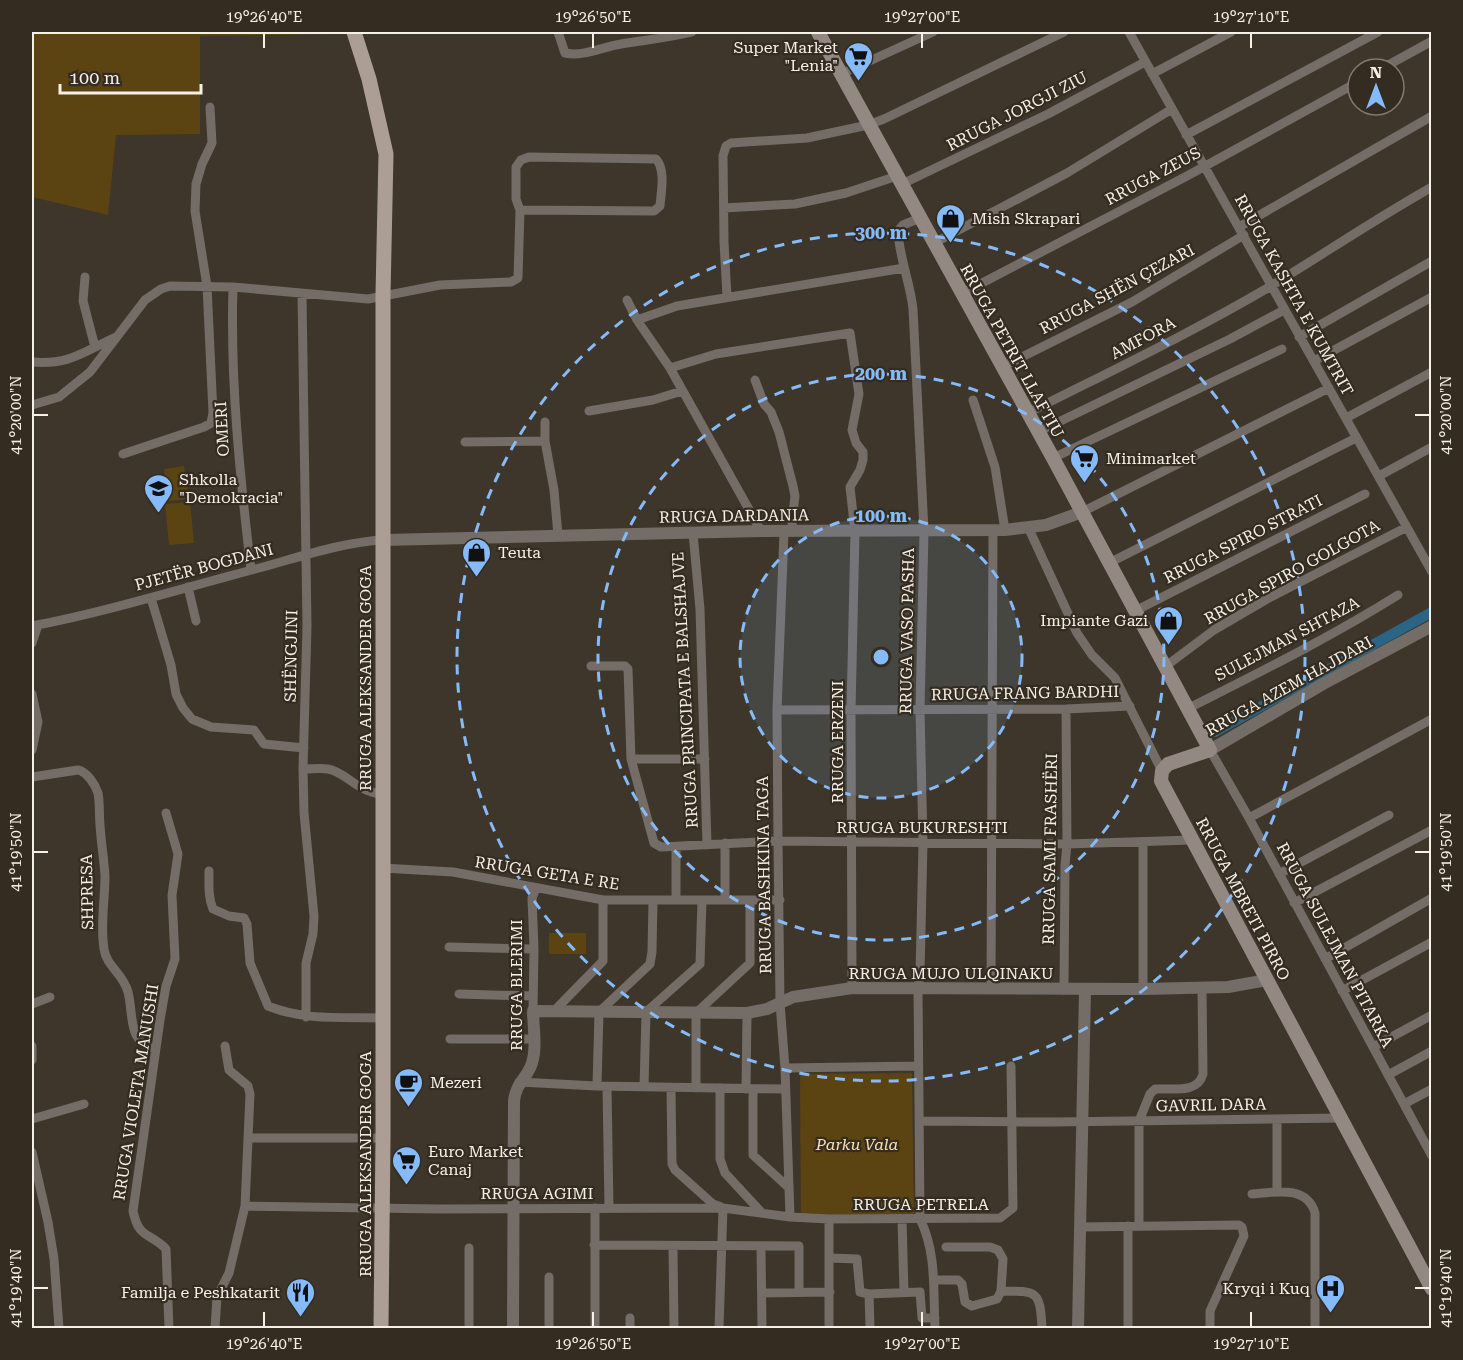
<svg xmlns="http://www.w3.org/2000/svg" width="1463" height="1360" font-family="'Roboto Serif',serif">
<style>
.green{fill:#5c4312}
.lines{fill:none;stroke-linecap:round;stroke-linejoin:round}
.canal{stroke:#2b6485;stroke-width:10}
.minor{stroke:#736c67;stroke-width:9}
.tertiary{stroke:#736c67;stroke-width:12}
.secondary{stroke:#938882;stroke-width:14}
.primary{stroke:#ac9e95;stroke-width:15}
.ticks{fill:none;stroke:#f5f0e8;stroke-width:2}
.ring{fill:none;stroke:#85bbfb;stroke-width:3;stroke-dasharray:10 8}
.labels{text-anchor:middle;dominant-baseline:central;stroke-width:4.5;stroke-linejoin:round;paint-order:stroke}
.poi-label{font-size:16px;fill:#f5f0e8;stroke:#342c20;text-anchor:start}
.street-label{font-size:16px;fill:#f5f0e8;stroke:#342c20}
.park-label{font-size:16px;font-style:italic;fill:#fbe0b3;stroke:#342c20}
.centre{fill:#85bbfb;stroke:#342c20;stroke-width:3}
.ring-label{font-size:18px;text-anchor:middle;font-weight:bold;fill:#85bbfb;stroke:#342c20;stroke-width:4.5;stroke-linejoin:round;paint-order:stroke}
.neatline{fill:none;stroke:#f5f0e8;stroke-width:2}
.ticks-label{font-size:15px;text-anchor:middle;fill:#f5f0e8}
</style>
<rect width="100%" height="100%" fill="#3e362a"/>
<path class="green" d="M32,32h308l1,2 -141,2v98l-84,1 -8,80 -76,-18z
M184,466l5,33 -20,2 -5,-32z
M190,502l4,41 -25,2 -4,-41z
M549,933h37v21h-37z
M912,1073l2,142 -113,1 -1,-142z"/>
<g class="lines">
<path class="canal" d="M1215,732l217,-120"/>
<path class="minor" d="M558,32l7,21c18,4 37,-6 56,-9 24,-4 47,-6 71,-12
M1129,32l303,540
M1381,69l51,-28
M841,74l92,-42
M1152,74l79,-42
M1186,135l192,-103
M902,184l146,-70 97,-52
M724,208l71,-4 51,-11 51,-17
M920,218l-17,7 -5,6c1,26 12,51 15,78l11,222 -4,179 3,133 -3,131 -2,14 2,231c17,34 13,73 15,109
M1239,227l193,-111
M934,243l133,-70 105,-64
M85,277l-2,24 12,46
M233,287c-3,94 7,189 18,283
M302,294l5,332 -4,143 1,44 10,103 -1,18 -7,29v54
M961,294l226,-118 171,-94
M727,297l-3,-55 -1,-86 3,-10 5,-3 76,-5 61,-13 16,-6 180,-87
M627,300l10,20 33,48 91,163
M637,320l40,-14 227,-38
M1299,337l133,-76
M1314,361l118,-64
M32,362c38,3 51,-10 84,-25
M1002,367l130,-65 112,-67
M670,368l46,-14 134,-21 9,61 -7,36 4,13 7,9v8l-3,10 -10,17 5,45 -4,178 1,278
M755,380l9,24 7,8 8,20 14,54 2,10 -3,26 1,10
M973,400l22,67 10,63
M32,405l27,-8 31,-25 55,-72 16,-11 9,-3 63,1 135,12 72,-14 71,-3 7,-4 2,-68 -4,-11v-32l5,-7 8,-3 127,2c10,11 5,33 4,47l-6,5 -134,-1
M589,411l64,-11 29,-9
M1028,413c81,-41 165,-81 243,-127 54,-33 106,-68 161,-99
M1346,418l86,-46
M545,422v19l9,49 4,45
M1038,432l192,-93 54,-29
M465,442l80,-1
M123,454l81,-27 7,-4 2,-10 -6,-127 -12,-75 1,-27 6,-20 10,-21 -2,-36
M1053,458l229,-109
M1379,476l53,-29
M1082,512l247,-124
M1028,527l49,106 15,22 23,23 47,93
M784,532l-7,178 1,131 2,162 5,65 5,149
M693,533l7,76 7,236
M1109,563l247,-125
M188,587l8,34
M151,598l20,67 5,29 7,14 9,11 19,8 43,3 10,14 40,4
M1135,611l230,-117
M32,626c78,-15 154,-39 231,-59 40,-11 80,-25 121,-27
M32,643l6,-18
M591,666h34l3,3 3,90 23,84 7,4 117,-6 289,3 125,-4
M1166,666l48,-36 53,-31 138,-71
M32,694l6,28 -6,28
M1189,708c71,-36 142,-71 209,-113
M777,710l289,-1 64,-3
M1210,750l39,68 183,338
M631,759h74
M303,769c8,0 17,-1 25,0 18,3 29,23 54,25
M32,777l46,-7c9,2 17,14 20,23 2,10 1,22 2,32 1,17 4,34 5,51 0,25 -5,49 -1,73 2,17 19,24 24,43 6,24 -1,50 27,57
M166,813l12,41 -6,41 3,64 -9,27 -6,34 -27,191c6,29 17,21 33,38l3,79
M1249,818l183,-99
M725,843v57
M1143,843v146
M382,868l71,4 150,28h177
M209,871c0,14 -1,26 4,38l16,7 15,2 3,6 3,39 18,43c36,15 77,11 115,12
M1279,874l110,-59
M676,900v-53
M1294,903l138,-73
M449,947l85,2
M1325,959l107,-61
M991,988l2,-457
M1064,990l1,-125 2,-21 -1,-135
M1342,991l90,-49
M459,994l74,2
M32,1004l18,-7
M533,1011l1,-62 -2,-51 4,-10
M554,1011l49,-50v-61
M450,1039h83
M32,1046v14
M1373,1047l59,-32
M785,1068l133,-2
M1388,1075l44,-24
M519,1082l78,4 188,3
M597,1086l2,-74 51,-48 2,-12 1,-52
M607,1087l2,121
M644,1087l2,-75 54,-48 2,-64
M671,1088l1,76 3,6 38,34 8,3
M696,1088v-75l54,-50v-63
M720,1088v71l5,14 36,39
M746,1089l1,-76
M753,1089v66l35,32
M1404,1104l28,-15
M32,1119l52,-15
M1277,1119v73
M921,1121l133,1 286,-4
M249,1138h134
M32,1152l16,70 6,37 5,69
M1252,1194c23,-2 55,-9 63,19v115
M245,1206l194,3 284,-1 67,9 39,2 171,-1 13,-10 -2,-142
M595,1208v120
M829,1219v109
M902,1219l2,73
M1128,1226v102
M1139,1226v-105l11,-27 5,-5c17,-1 43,5 48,-15l-1,-86
M1081,1227l158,-2 3,2 2,9 -34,75v17
M594,1245l205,1v46
M673,1246l1,82
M761,1246l1,82
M469,1248v80
M830,1258l27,1 3,33 9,2 51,-2 2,26h13
M549,1277v51
M934,1280h24l4,4 3,18 7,4 25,-7 4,-8 2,-32 -5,-9 -8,-3h-44
M1001,1291c37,0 39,0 41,37
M762,1293l68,-1
M869,1294l1,34
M630,1318v10
M215,1328l2,-31 12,-24 16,-67 5,-112 -2,-8 -19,-16 -4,-24
M719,1328l4,-120"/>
<path class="tertiary" d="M384,540l377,-9 244,-1 41,-5 36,-13
M1210,750l113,-66 109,-58
M513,1328l1,-227c2,-17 10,-20 16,-33 8,-16 3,-41 3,-57l214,2 20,-4 26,-12 59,-9 291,1 85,-2 39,-7
M1078,1328l7,-338"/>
<path class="secondary" d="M818,32l235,426 157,292 -42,14 -6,7 -1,10 271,508"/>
<path class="primary" d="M354,32l15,47 17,75 -3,141v843l-2,190"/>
</g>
<path class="ticks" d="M264,33v15M593,33v15M922,33v15M1251,33v15M33,415h15M1415,415h15M33,852h15M1415,852h15M33,1288h15M1415,1288h15M264,1312v15M593,1312v15M922,1312v15M1251,1312v15"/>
<circle cx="881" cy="657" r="141" fill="#85bbfb" fill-opacity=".12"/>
<g class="ring">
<circle cx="881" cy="657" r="141"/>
<circle cx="881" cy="657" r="283"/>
<circle cx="881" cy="657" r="424"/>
</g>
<defs>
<symbol id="supermarket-pin" viewBox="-11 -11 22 30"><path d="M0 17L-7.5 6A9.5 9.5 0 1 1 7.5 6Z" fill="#85bbfb" stroke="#342c20"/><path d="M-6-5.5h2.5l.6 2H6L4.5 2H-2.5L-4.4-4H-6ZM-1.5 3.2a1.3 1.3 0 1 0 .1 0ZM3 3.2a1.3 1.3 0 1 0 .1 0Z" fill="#111"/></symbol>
<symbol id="shop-pin" viewBox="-11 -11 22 30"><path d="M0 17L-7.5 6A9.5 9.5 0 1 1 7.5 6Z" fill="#85bbfb" stroke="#342c20"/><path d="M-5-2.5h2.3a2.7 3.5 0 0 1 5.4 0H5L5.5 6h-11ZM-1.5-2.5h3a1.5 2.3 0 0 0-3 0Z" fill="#111"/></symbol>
<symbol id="school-pin" viewBox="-11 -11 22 30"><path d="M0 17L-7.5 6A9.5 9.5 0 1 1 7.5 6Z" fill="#85bbfb" stroke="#342c20"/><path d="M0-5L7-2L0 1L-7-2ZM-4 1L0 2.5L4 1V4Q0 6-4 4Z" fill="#111"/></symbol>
<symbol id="cafe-pin" viewBox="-11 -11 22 30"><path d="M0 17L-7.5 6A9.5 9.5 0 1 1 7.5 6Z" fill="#85bbfb" stroke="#342c20"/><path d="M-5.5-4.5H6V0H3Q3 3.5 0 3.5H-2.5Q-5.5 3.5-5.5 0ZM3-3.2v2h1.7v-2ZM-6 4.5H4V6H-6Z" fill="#111"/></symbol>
<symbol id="hospital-pin" viewBox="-11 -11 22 30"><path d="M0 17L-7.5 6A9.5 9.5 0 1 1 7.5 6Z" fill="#85bbfb" stroke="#342c20"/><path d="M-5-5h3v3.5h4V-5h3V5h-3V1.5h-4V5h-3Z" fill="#111"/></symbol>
<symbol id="restaurant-pin" viewBox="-11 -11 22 30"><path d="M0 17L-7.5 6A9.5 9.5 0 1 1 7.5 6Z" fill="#85bbfb" stroke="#342c20"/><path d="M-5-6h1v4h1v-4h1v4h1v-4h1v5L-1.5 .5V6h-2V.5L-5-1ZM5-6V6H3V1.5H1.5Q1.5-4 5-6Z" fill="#111"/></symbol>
</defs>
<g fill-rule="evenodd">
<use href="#supermarket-pin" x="842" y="40" width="33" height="45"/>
<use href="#shop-pin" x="934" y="202" width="33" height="45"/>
<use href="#supermarket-pin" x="1068" y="442" width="33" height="45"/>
<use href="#school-pin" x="142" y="472" width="33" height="45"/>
<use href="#shop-pin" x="460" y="536" width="33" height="45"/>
<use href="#shop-pin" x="1152" y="604" width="33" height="45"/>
<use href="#cafe-pin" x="392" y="1066" width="33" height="45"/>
<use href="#supermarket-pin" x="390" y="1144" width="33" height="45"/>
<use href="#hospital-pin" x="1314" y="1272" width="33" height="45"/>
<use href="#restaurant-pin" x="284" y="1276" width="33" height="45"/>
</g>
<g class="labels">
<g class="poi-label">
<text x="838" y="47" text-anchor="end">Super Market<tspan x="838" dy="18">"Lenia"</tspan></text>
<text x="972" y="218">Mish Skrapari</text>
<text x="1106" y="458">Minimarket</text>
<text x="179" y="479">Shkolla<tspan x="179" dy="18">"Demokracia"</tspan></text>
<text x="498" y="552">Teuta</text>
<text x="1148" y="620" text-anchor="end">Impiante Gazi</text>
<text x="430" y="1082">Mezeri</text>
<text x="428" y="1151">Euro Market<tspan x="428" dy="18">Canaj</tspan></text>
<text x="1310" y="1288" text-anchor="end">Kryqi i Kuq</text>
<text x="280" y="1292" text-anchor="end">Familja e Peshkatarit</text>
</g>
<g class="street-label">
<text transform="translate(1017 111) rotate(-27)">RRUGA JORGJI ZIU</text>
<text transform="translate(1153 176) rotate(-28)">RRUGA ZEUS</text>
<text transform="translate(1117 289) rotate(-28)">RRUGA SHËN ÇEZARI</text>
<text transform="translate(1294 295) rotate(61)">RRUGA KASHTA E KUMTRIT</text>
<text transform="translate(1143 338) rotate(-28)">AMFORA</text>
<text transform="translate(1012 351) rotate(61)">RRUGA PETRIT LLAFTIU</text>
<text transform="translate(222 429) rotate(-93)">OMERI</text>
<text transform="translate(734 516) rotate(-1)">RRUGA DARDANIA</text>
<text transform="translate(1243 539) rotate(-27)">RRUGA SPIRO STRATI</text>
<text transform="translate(204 567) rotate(-15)">PJETËR BOGDANI</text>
<text transform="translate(1292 572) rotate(-29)">RRUGA SPIRO GOLGOTA</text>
<text transform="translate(907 631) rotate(-89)">RRUGA VASO PASHA</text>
<text transform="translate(1287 639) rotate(-28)">SULEJMAN SHTAZA</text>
<text transform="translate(291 656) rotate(-89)">SHËNGJINI</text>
<text transform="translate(365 678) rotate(-90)">RRUGA ALEKSANDER GOGA</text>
<text transform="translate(1289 686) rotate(-29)">RRUGA AZEM HAJDARI</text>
<text transform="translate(685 690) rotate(-93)">RRUGA PRINCIPATA E BALSHAJVE</text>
<text transform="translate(1025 693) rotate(-1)">RRUGA FRANG BARDHI</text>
<text transform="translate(837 742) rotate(-90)">RRUGA ERZENI</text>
<text x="922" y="827">RRUGA BUKURESHTI</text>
<text transform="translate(1050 849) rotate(-89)">RRUGA SAMI FRASHËRI</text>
<text transform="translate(547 873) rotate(9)">RRUGA GETA E RE</text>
<text transform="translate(764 875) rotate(-91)">RRUGA BASHKINA TAGA</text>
<text transform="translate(87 892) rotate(-91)">SHPRESA</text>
<text transform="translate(1243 899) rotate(62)">RRUGA MBRETI PIRRO</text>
<text transform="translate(1335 945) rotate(62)">RRUGA SULEJMAN PITARKA</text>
<text x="951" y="973">RRUGA MUJO ULQINAKU</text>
<text transform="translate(516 985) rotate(-90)">RRUGA BLERIMI</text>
<text transform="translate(136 1092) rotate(-81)">RRUGA VIOLETA MANUSHI</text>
<text transform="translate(1211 1105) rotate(-1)">GAVRIL DARA</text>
<text transform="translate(365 1164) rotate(-90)">RRUGA ALEKSANDER GOGA</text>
<text x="537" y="1193">RRUGA AGIMI</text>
<text x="921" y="1204">RRUGA PETRELA</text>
</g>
<g class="park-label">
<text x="857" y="1144">Parku Vala</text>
</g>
</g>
<circle cx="881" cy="657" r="9" class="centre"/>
<g class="ring-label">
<text x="881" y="239">300 m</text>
<text x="881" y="380">200 m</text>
<text x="881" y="522">100 m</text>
</g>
<rect width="1463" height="1360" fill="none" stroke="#342c20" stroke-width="66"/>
<g transform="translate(1376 87)"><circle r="28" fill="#342c20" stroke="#817a70" stroke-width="1.5"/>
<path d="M0-4.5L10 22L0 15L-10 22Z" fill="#85bbfb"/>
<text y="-9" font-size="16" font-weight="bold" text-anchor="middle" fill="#f5f0e8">N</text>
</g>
<path d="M60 84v9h141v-9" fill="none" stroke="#f5f0e8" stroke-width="3"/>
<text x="69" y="84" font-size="18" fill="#f5f0e8" stroke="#342c20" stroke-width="4.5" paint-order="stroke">100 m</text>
<rect x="33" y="33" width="1397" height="1294" class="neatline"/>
<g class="ticks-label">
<text x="264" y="22">19°26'40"E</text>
<text x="593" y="22">19°26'50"E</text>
<text x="922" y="22">19°27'00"E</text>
<text x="1251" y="22">19°27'10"E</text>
<text transform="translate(16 415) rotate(-90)" y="5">41°20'00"N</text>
<text transform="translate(1446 415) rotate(-90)" y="5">41°20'00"N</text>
<text transform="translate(16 852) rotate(-90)" y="5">41°19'50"N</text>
<text transform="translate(1446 852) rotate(-90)" y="5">41°19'50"N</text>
<text transform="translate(16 1288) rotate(-90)" y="5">41°19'40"N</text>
<text transform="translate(1446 1288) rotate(-90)" y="5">41°19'40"N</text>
<text x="264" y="1349">19°26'40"E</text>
<text x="593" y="1349">19°26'50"E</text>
<text x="922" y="1349">19°27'00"E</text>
<text x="1251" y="1349">19°27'10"E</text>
</g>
</svg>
